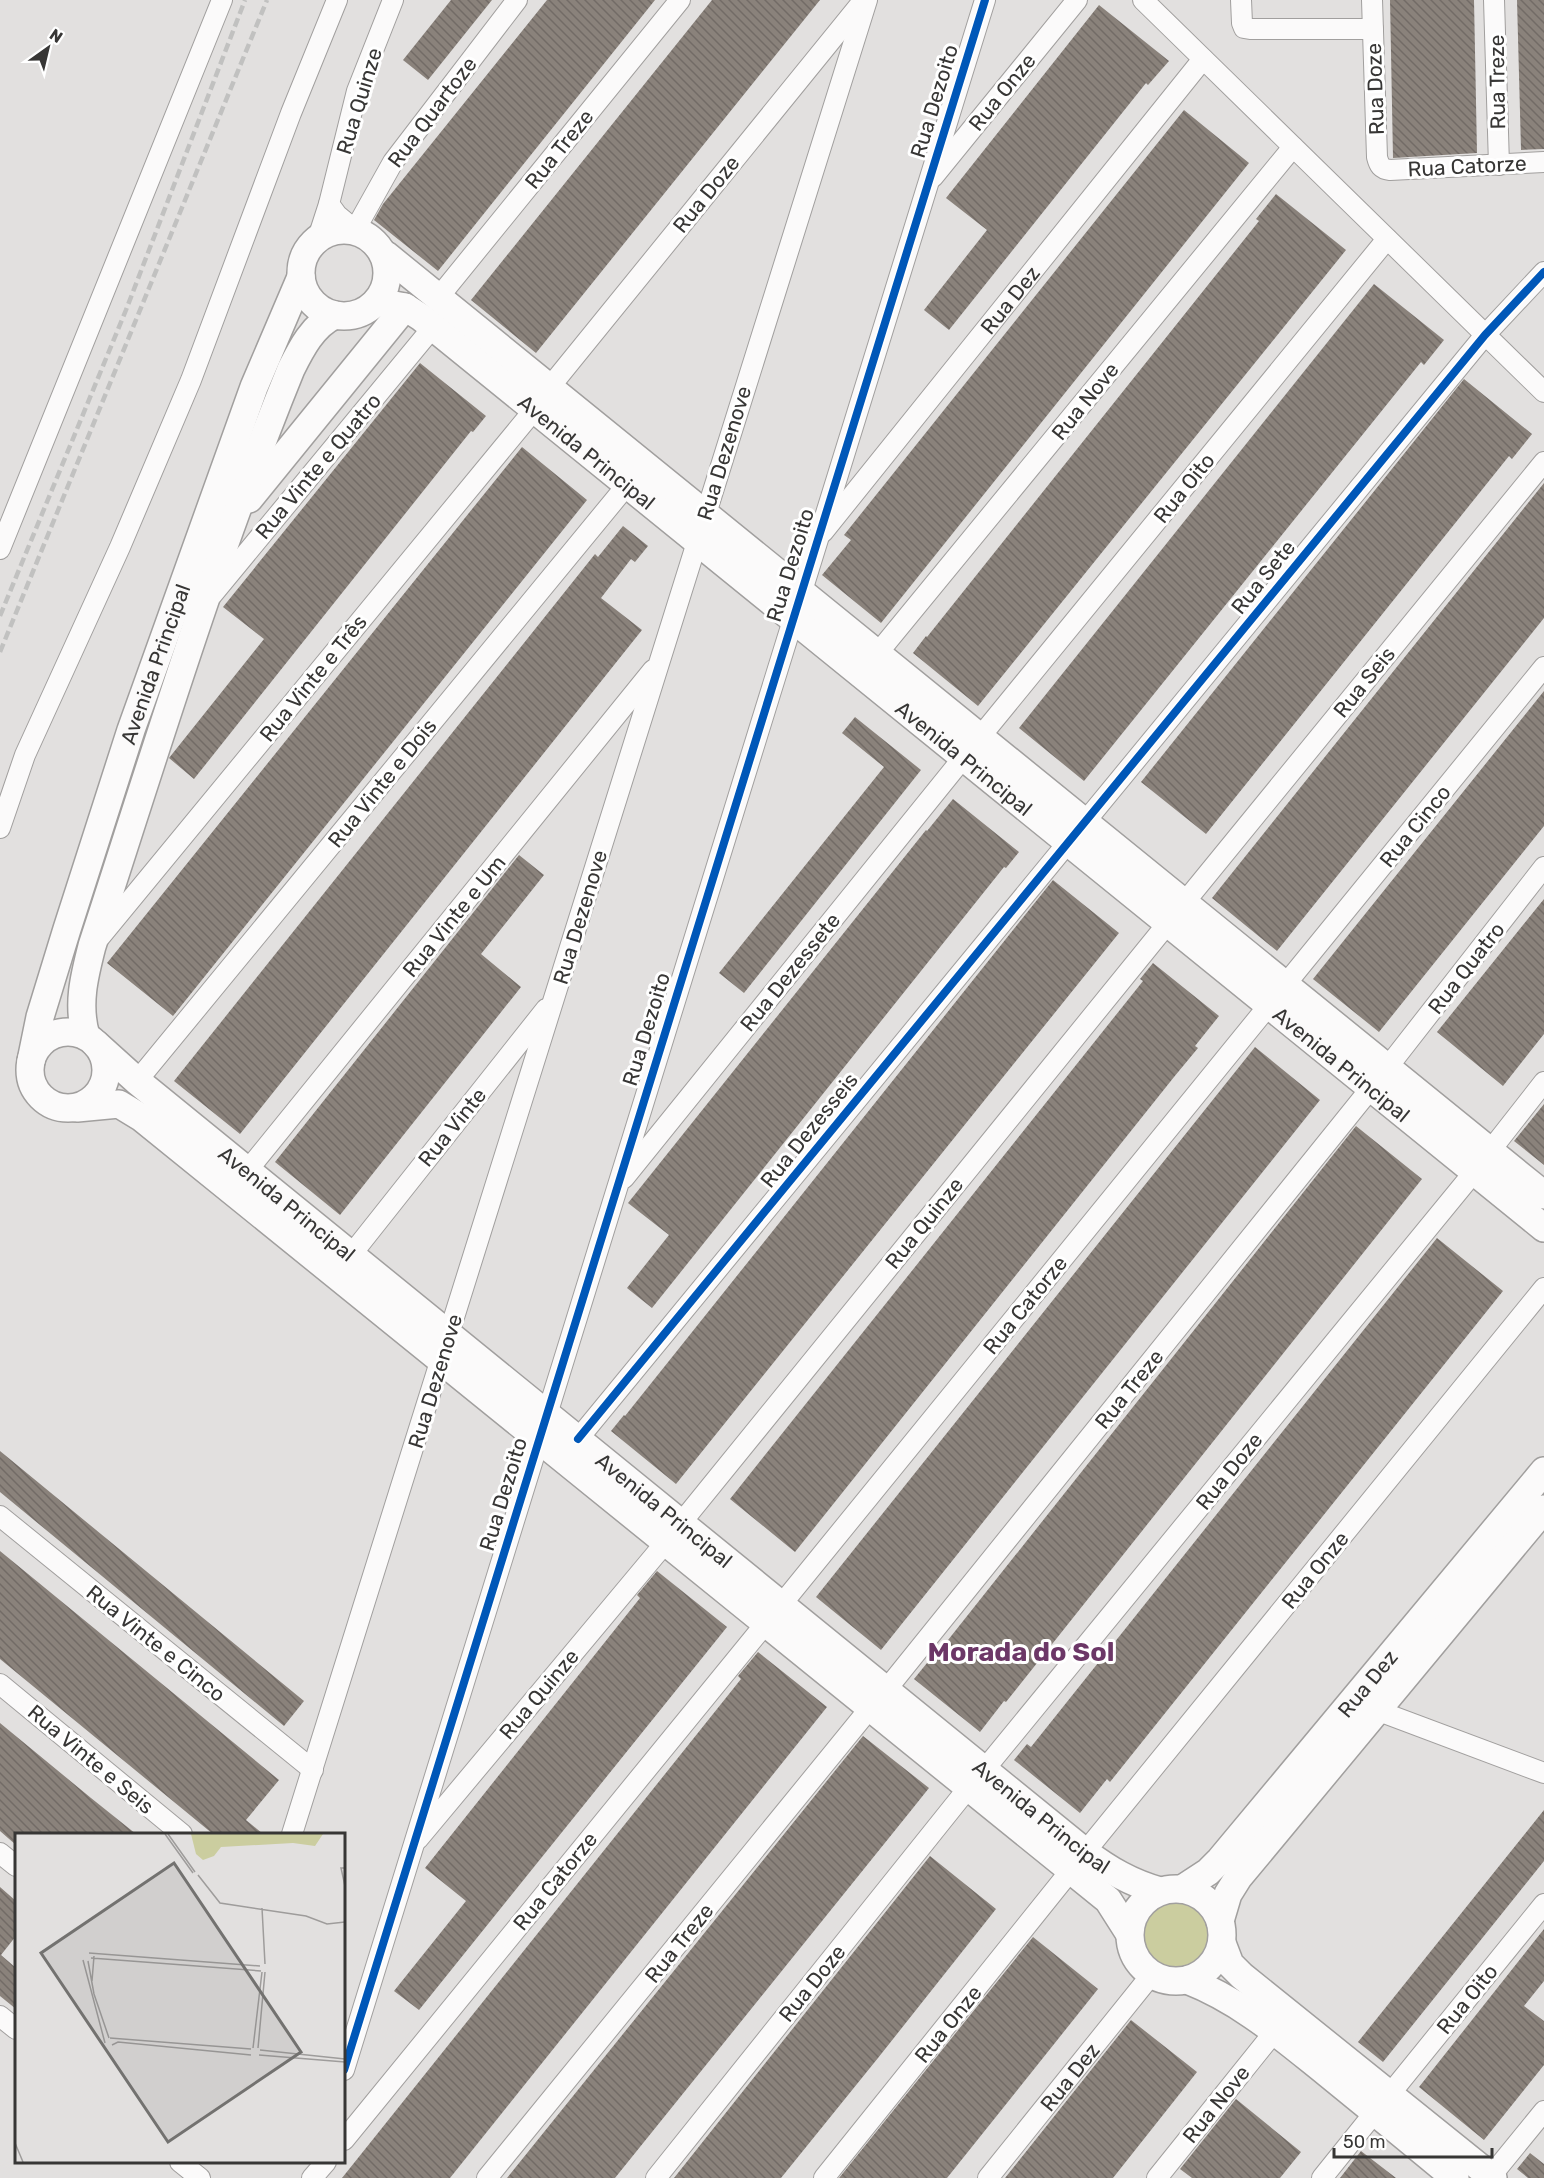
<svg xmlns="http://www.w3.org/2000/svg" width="1544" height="2178" font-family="Rubik,sans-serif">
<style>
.green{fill:#cbcd9f}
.building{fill:url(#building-back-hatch)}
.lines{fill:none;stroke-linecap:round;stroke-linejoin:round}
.street-casing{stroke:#a19f9e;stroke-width:22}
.secondary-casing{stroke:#a19f9e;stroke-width:30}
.street{stroke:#fbfafa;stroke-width:20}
.secondary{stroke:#fbfafa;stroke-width:27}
.rail{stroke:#c1c1c0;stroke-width:4.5;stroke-dasharray:9 4.5;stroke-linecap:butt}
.cycleway-casing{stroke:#fff;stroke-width:11}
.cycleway{stroke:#0057b8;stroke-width:8}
.labels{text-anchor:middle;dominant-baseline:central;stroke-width:6;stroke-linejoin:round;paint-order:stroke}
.street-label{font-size:21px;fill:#373635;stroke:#fff}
.district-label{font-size:27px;font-weight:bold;fill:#6c3767;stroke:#fff}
.inset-road{fill:none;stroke:#9e9c9b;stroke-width:1.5}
.view{fill:#737270;fill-opacity:0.15;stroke:#737270;stroke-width:3}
.inset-edge{fill:none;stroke:#373635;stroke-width:3}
</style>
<defs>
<pattern id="building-back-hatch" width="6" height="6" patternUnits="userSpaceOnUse" patternTransform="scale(1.5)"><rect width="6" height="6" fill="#8a827b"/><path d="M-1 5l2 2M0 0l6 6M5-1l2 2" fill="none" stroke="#726b66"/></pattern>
</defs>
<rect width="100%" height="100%" fill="#e2e0df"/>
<path class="green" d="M1136 1934a38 38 0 1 1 76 0a38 38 0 1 1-76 0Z"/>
<path class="building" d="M451,0h41l-64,80 -25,-20z
M547,0h108l-217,271 -64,-51 9,-16z
M712,0h108l-284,353 -65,-53z
M1390,0h84l3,153 -84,5z
M1517,0h27v149l-23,1z
M1099,5l70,56 -21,24 -2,-2 -197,247 -25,-20 63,-80 -41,-32z
M1184,110l65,53 -368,460 -59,-48 29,-35 -7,-5z
M1276,194l70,56 -368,456 -65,-53 13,-17 1,1 332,-416 -3,-2z
M1374,284l70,56 -20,25 -3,-3 -337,419 -65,-53z
M420,363l66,53 -13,16 -2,-1 -277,348 -25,-21 95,-119 -41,-32z
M1464,379l68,55 -20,25 -3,-3 -303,378 -65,-52z
M522,447l65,53 -414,516 -66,-53z
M1544,483v135l-267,333 -65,-53z
M623,526l25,20 -13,16 -4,-3 -30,39 41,32 -402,504 -66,-53 421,-527 3,3z
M1544,691v135l-165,206 -66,-53z
M855,717l66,53 -177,223 -25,-20 165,-206 -42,-34z
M953,799l66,53 -13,16 -2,-1 -352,441 -25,-20 42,-53 -41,-32 298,-373 1,1z
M519,855l25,20 -63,79 40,33 -181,228 -65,-53z
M1053,880l66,53 -443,551 -65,-53 13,-16 1,1z
M1544,899v135l-41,52 -66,-54z
M1153,963l66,53 -24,30 3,2 -24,29 -379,475 -65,-53 413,-518 -3,-2z
M1255,1047l65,53 -439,550 -65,-53z
M1544,1104v61l-30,-24z
M1356,1126l66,53 -416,523 -2,-1 -24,31 -66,-53 13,-16 2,1 127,-160z
M1437,1238l66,53 -393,491 -3,-3 -27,34 -66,-53 13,-16 4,3z
M0,1451l304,250 -20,25 -284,-234z
M0,1551l279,229 -33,40 17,14h-50l-213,-175z
M657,1571l70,56 -308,383 -25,-19 72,-90 -41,-33 215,-270 -3,-3z
M758,1652l69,55 -377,471h-108l399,-499 -3,-3z
M0,1723l91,75 45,36h-120v11l-16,-14z
M863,1736l66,52 -20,25 -294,365h-108z
M1544,1810v51l-161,201 -25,-20z
M930,1856l66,53 -118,149 -97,120h-107z
M0,1887l16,14v35l-15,19 15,13v41l-16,-13z
M1544,1929v52l-20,25 20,15v44l-60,75 -65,-53z
M1033,1937l65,52 -95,119 -56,70h-108z
M1131,2020l66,52 -84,106h-108z
M1236,2099l65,53 -21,26h-88l-12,-9z
M1361,2151l35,27h-56z
M1530,2153l14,11v14h-16l-11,-9z"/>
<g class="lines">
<defs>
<g id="street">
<path d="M1143,0l401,392"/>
<path d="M1241,0l1,23 2,5 6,1h123"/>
<path d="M1372,0l5,157c2,8 4,12 13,13l154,-8"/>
<path d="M1494,0l5,165"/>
<path d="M933,177l144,-177"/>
<path d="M329,204l8,11 18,15 38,-68 124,-162"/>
<path d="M318,238l11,-34 28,-113 36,-91"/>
<path d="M438,298l242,-298"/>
<path d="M549,388l314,-387"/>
<path id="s1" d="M823,532l380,-473"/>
<path d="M0,549l222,-549"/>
<path d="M212,595l221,-268"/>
<path d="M877,654l416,-507"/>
<path d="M980,737l407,-498"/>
<path d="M0,828l25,-73 95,-208 71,-167 100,-267 46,-113"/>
<path d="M1184,903l360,-441"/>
<path d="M100,937l434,-527"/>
<path d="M1285,985l259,-318"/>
<path d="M1387,1068l157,-201"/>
<path d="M137,1081l490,-596"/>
<path d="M1490,1151l54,-69"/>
<path d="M247,1171l406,-501"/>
<path d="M624,1178l339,-420"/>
<path d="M351,1255l195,-246"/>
<path d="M578,1439l907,-1104 59,-63"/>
<path d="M0,1516l313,254"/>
<path d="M681,1523l487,-600"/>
<path d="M781,1605l488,-600"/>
<path d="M0,1684l182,150"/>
<path d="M886,1690l485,-602"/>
<path d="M1376,1710l168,63"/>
<path d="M984,1770l490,-598"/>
<path d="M292,1834l575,-1834"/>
<path d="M418,1839l248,-297"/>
<path d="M1085,1852l459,-564"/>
<path d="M0,1853l16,13"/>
<path d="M0,2016l16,13"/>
<path d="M344,2070l641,-2070"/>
<path d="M1390,2094l154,-190"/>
<path d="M344,2140l422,-517"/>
<path d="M180,2162l20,16"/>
<path d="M1491,2176l53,-65"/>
<path d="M312,2178l14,-16"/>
<path d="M487,2178l383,-470"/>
<path d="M656,2178l313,-391"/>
<path d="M824,2178l247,-308"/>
<path id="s2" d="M988,2178l164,-204"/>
<path d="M1157,2178l118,-147"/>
<path d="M1322,2178l53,-66"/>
</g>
<g id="secondary">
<circle cx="344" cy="273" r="43"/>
<path d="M386,255l1158,940"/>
<path id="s3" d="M378,302l27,5 17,11 1122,910"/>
<path d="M249,499l156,-192"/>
<circle cx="68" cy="1070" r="38"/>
<path d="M86,1036c-9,-31 -2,-59 6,-90 63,-193 122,-388 199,-577 10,-20 22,-44 44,-54"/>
<path id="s4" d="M96,1044l41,37 948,771c24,18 46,31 75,39"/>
<path id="s5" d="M31,1061l9,-44 27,-88 64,-199 123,-343 47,-110"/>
<path d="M77,1108l42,-4 23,14 966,782 21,33"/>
<circle cx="1176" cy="1935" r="46"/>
<path id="s6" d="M1182,1889l26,-17 12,-12 324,-389"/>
<path d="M1220,1921l8,-27 10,-16 306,-369"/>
<path d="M1222,1943l8,21 12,12 251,202"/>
<path d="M1187,1980c54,21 95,57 140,93 43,35 86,70 128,105"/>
</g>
</defs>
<use href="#street" class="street-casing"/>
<use href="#secondary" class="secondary-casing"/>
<use href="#street" class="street"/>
<use href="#secondary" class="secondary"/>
<path class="rail" d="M0,616l126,-306 119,-310
M0,652l267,-652"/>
<defs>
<path id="cycleway" d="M578,1439l907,-1104 59,-63
M344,2070l641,-2070"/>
</defs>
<use href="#cycleway" class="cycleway-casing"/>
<use href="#cycleway" class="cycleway"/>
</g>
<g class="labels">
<g class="street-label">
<text transform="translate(1497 82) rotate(-91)">Rua Treze</text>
<text transform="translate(1375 89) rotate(-92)">Rua Doze</text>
<text transform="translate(1002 92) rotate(-51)">Rua Onze</text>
<text transform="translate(359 101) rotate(-73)">Rua Quinze</text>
<text transform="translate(934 101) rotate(-73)">Rua Dezoito</text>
<text transform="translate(432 112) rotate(-53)">Rua Quartoze</text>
<text transform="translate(559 149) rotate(-51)">Rua Treze</text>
<text transform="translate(1467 166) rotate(-3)">Rua Catorze</text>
<text transform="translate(706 194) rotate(-51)">Rua Doze</text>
<text stroke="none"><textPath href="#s1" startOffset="298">Rua Dez</textPath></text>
<text transform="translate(1085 401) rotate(-51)">Rua Nove</text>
<text stroke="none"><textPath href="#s3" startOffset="260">Avenida Principal</textPath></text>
<text transform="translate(724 453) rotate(-73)">Rua Dezenove</text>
<text transform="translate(318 466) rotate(-50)">Rua Vinte e Quatro</text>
<text transform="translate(1184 488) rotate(-51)">Rua Oito</text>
<text transform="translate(790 565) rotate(-73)">Rua Dezoito</text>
<text transform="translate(1263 577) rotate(-51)">Rua Sete</text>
<text stroke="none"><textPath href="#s5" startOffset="416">Avenida Principal</textPath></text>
<text transform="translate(313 678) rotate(-51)">Rua Vinte e Três</text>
<text transform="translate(1364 682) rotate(-51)">Rua Seis</text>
<text stroke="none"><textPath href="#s3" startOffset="746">Avenida Principal</textPath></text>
<text transform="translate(382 783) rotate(-51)">Rua Vinte e Dois</text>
<text transform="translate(1415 826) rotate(-51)">Rua Cinco</text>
<text transform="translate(454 916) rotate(-51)">Rua Vinte e Um</text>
<text transform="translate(580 917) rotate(-73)">Rua Dezenove</text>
<text transform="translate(1466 968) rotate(-52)">Rua Quatro</text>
<text transform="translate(790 972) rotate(-51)">Rua Dezessete</text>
<text transform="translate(646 1029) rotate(-73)">Rua Dezoito</text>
<text stroke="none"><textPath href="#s3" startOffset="1232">Avenida Principal</textPath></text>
<text transform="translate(452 1127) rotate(-51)">Rua Vinte</text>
<text transform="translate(809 1130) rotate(-51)">Rua Dezesseis</text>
<text stroke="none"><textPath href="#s4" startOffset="249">Avenida Principal</textPath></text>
<text transform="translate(924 1223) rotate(-51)">Rua Quinze</text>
<text transform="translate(1025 1305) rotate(-51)">Rua Catorze</text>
<text transform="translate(435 1381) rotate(-73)">Rua Dezenove</text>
<text transform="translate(1129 1389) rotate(-51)">Rua Treze</text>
<text transform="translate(1229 1471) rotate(-51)">Rua Doze</text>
<text transform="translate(503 1494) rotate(-73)">Rua Dezoito</text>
<text stroke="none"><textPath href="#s4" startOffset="735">Avenida Principal</textPath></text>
<text transform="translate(1315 1570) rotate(-51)">Rua Onze</text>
<text transform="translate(156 1643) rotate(39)">Rua Vinte e Cinco</text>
<text stroke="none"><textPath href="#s6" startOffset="278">Rua Dez</textPath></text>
<text transform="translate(539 1694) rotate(-50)">Rua Quinze</text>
<text transform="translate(91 1759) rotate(40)">Rua Vinte e Seis</text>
<text stroke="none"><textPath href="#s4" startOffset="1221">Avenida Principal</textPath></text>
<text transform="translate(555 1881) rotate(-51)">Rua Catorze</text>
<text transform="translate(679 1943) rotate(-51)">Rua Treze</text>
<text transform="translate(812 1983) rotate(-51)">Rua Doze</text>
<text transform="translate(1467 1999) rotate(-51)">Rua Oito</text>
<text transform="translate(948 2024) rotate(-51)">Rua Onze</text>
<text stroke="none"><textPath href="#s2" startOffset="130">Rua Dez</textPath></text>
<text transform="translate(1216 2104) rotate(-51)">Rua Nove</text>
</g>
<g class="district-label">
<text x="1021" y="1652">Morada do Sol</text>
</g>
</g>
<g transform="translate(15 1833)">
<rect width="330" height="330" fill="#e2e0df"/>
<path d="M176,1h132l-8,12 -22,-3 -72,4 -7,9 -11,4 -7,-6z" fill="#cbcd9f"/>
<path class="inset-road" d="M150,1l28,39M153,1l27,38M330,35h-4l4,18M183,42l22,28 86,13 21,8 18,-2M247,75l3,56M74,120l171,13M76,125l170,13M68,127l22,83M73,128l6,33 15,44M77,148l2,-25M95,205l141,11M97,212l6,-3 133,13M238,215l9,-76M243,215l7,-76M245,217l85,9M244,222l86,7M0,310l8,19"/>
<path class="view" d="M159,30l127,189 -133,90 -127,-189z"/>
<rect width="330" height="330" class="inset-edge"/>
</g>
<g transform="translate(48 48) rotate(34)" stroke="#ffffff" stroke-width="4.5" paint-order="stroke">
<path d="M0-4.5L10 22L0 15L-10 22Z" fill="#373635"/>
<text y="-9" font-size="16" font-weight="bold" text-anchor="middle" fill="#373635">N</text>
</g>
<path d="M1334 2148v9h158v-9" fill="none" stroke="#373635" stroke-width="3"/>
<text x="1343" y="2148" font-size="18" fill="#373635" stroke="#ffffff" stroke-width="4.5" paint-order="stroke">50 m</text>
</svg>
